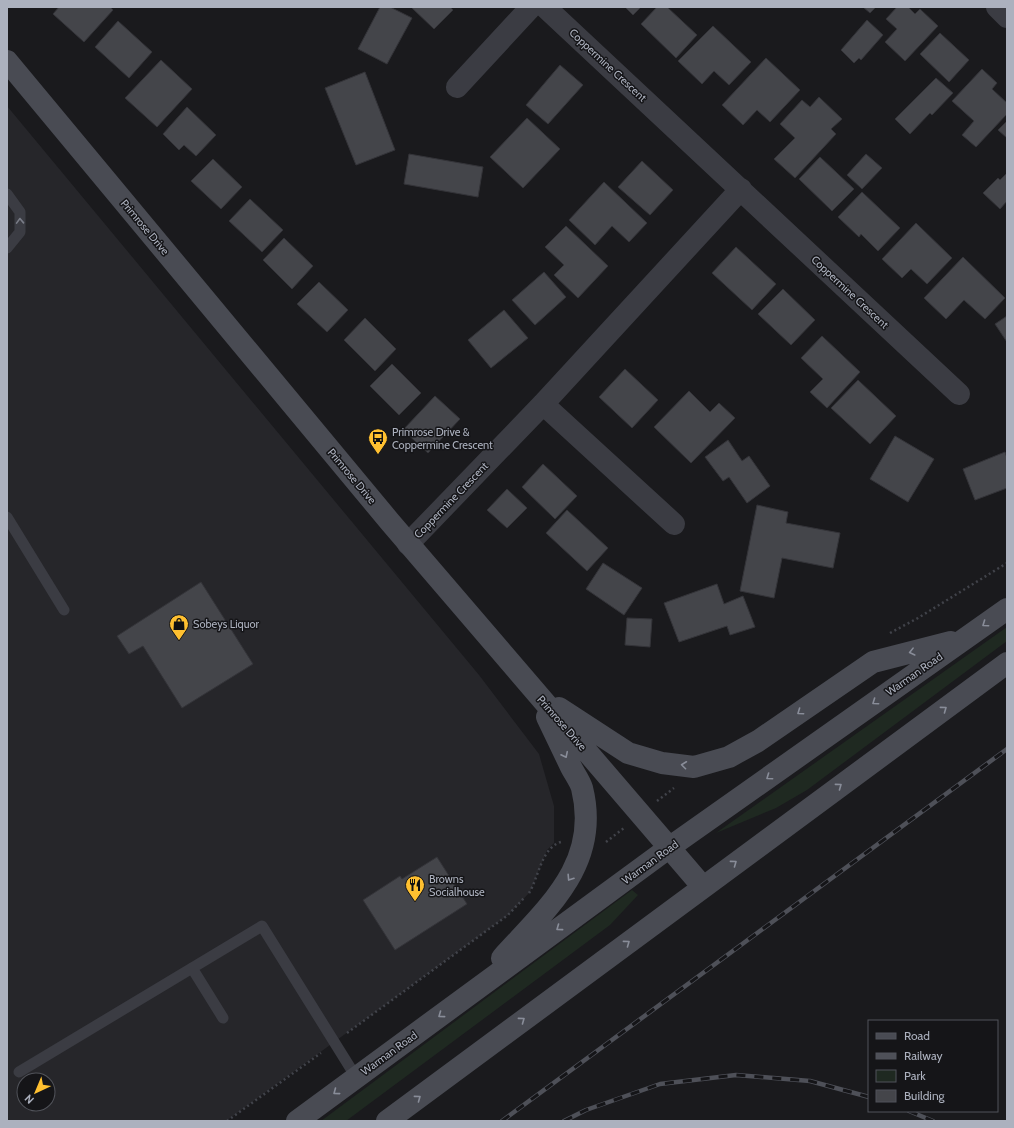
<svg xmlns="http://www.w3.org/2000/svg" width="1014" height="1128" font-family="Cabin,sans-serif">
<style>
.built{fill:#26262a;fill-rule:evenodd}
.green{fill:#1f2921}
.building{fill:#44454a;stroke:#343439}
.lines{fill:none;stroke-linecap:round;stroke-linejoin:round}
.path{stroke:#41434a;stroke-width:2.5;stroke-dasharray:2 3;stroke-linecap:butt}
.lane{stroke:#3b3c43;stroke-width:11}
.street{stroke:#3b3c43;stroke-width:22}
.secondary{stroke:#494b53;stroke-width:22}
.rail-casing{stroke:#4e5058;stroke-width:4.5}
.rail{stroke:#151518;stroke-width:3;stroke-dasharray:9;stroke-linecap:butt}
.oneway{stroke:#797c87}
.oneway2{stroke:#898d99}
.labels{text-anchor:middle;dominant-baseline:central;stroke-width:3;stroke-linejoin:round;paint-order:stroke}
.street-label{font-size:11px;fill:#acb1be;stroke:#151518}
.poi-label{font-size:11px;fill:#acb1be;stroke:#151518;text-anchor:start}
</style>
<rect width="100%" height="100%" fill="#1a1a1d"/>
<path class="built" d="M7,106l472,569 60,79 15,52v37l-7,7 -17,42 -22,23 -282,206h-219zM24,1080h24v24h-24z"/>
<path class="green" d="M1007,627v14l-200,149 -31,18 -60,25z
M632,890l6,5 -28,30 -264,196h-25z"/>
<path class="building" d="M59,7h51l3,3 -29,32 -31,-28z
M380,7h10l22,11 -25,46 -29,-15z
M411,7h39l3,3 -19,19z
M625,7h16l-8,8z
M657,7h10l30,28 -21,23 -35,-34z
M863,7h13l-6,6z
M897,7h11l7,7 5,-5 18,17 -33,35 -20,-19 12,-13 -11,-10z
M867,20l16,15 -22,25 -2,-2 -5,5 -13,-13z
M118,21l34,31 -23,26 -34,-31z
M713,26l38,36 -22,23 -15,-14 -12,13 -24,-23z
M940,33l29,27 -20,22 -29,-28z
M766,58l34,32 -30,32 -13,-12 -14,15 -21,-20z
M161,60l31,29 -35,38 -32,-29z
M560,65l23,20 -35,39 -22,-19z
M982,69l15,14 -5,6 15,14v11l-31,33 -14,-12 12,-14 -22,-20z
M365,72l30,78 -39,15 -31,-77z
M936,78l17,15 -21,22 -2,-2 -20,21 -15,-15z
M819,97l23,22 -11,10 5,5 -41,44 -21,-19 21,-21 -15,-14 22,-24 8,7z
M187,107l29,28 -20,21 -12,-11 -5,5 -16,-16z
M527,118l33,31 -37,39 -33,-31z
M1007,121v17l-9,-8z
M409,154l74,13 -5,30 -74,-13z
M866,154l16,14 -20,21 -15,-14z
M820,157l34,32 -22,22 -33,-32z
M213,159l29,28 -21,22 -30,-28z
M642,161l31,29 -23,25 -32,-28z
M1007,173v28l-7,8 -17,-16 15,-15 2,2z
M604,182l43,41 -18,19 -17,-16 -17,19 -26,-25z
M862,192l38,36 -22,23 -17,-17 -2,3 -21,-20z
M250,199l33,31 -21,22 -33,-31z
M916,223l36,35 -25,26 -16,-15 -9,9 -20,-19z
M566,226l42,40 -30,32 -24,-23 10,-10 -19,-18z
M284,238l29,28 -21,23 -29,-29z
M736,247l40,37 -24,26 -40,-37z
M963,257l42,41 -20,21 -21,-19 -18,19 -22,-21z
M544,272l22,25 -31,28 -23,-25z
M319,282l29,28 -21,22 -30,-28z
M783,289l32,31 -24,25 -33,-31z
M504,310l24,28 -37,30 -23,-28z
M1007,316v26l-12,-18z
M365,318l31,31 -21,22 -31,-31z
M822,336l38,36 -33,36 -17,-16 13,-13 -22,-21z
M392,364l29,29 -22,22 -29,-29z
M625,369l33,31 -26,28 -33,-31z
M858,380l38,36 -26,28 -39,-36z
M689,391l21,21 9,-9 16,15 -44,45 -37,-36z
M435,396l25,23 -32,34 -25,-23z
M895,436l39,23 -26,43 -38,-23z
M728,440l14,21 7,-5 21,30 -23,17 -18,-26 -6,4 -18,-24z
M1005,452l2,6v30l-32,12 -12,-31z
M543,464l34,32 -22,23 -33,-32z
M507,489l20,19 -20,20 -20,-18z
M757,505l31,7 -2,11 54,10 -7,35 -51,-10 -8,40 -34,-7z
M567,510l41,38 -21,23 -41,-38z
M603,563l39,25 -18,27 -38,-26z
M201,582l52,82 -71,44 -39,-62 -14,8 -12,-18z
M717,584l7,20 19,-8 12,31 -25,8 -3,-9 -48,16 -15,-39z
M627,618l25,1 -2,28 -25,-2z
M437,857l30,47 -72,46 -32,-50 37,-24 2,3z"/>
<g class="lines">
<path class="path" d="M890,633l28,-15 89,-55
M657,801l17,-13
M606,842l18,-14
M529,893c10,-16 12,-45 32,-51
M347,1033l161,-118 16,-17
M227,1121l94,-68"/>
<path class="lane" d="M7,194l13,18v20l-13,16
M7,517l57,93
M192,968l31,50
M19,1072l243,-146 94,151"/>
<path class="street" d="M545,7l414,387
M997,7l10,10
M457,87l74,-80
M543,404l131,120
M408,544l135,-140 198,-215"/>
<path class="secondary" d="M7,61l383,461 313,365
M559,708l69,45 34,10 32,4 35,-10 29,-16 115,-79 78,-20
M502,958c45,-50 99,-94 80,-170 -2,-7 -8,-15 -11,-21 -8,-17 -16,-33 -24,-50
M297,1121l373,-274 337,-238
M387,1121l620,-458"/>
<defs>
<path id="rail" d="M909,1111l24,10
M502,1121l505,-372
M564,1121l22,-11 74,-26 76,-9 74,6 59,16"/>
</defs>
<use href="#rail" class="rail-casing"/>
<use href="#rail" class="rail"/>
</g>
<defs><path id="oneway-chevron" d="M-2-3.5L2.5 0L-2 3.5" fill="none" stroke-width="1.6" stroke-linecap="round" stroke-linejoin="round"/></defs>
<use class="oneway" href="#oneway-chevron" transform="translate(20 221) rotate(-92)"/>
<g class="oneway2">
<use href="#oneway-chevron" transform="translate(985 624) rotate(145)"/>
<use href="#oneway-chevron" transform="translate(912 652) rotate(166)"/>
<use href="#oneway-chevron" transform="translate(875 702) rotate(145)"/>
<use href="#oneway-chevron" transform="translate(944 709) rotate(-36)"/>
<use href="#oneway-chevron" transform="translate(800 712) rotate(145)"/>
<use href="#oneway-chevron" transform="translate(565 755) rotate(64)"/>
<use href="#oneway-chevron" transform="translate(684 765) rotate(-173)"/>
<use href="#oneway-chevron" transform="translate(769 777) rotate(145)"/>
<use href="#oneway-chevron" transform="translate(839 786) rotate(-36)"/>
<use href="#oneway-chevron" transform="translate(734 863) rotate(-36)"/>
<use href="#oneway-chevron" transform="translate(570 878) rotate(123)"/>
<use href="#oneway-chevron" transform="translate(559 928) rotate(144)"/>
<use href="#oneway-chevron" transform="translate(627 943) rotate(-36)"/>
<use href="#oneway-chevron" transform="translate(441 1015) rotate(144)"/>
<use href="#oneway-chevron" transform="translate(522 1020) rotate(-36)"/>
<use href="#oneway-chevron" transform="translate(336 1092) rotate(143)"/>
<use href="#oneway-chevron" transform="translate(418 1098) rotate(-36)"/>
</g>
<defs>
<symbol id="bus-pin" viewBox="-11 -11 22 30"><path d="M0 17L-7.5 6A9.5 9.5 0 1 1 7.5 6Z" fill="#ffc030" stroke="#151518"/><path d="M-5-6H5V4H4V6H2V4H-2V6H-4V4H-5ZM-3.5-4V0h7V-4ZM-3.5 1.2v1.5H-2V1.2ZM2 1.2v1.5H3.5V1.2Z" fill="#111"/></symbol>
<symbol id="shop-pin" viewBox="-11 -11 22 30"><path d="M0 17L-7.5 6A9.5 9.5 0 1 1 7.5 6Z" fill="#ffc030" stroke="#151518"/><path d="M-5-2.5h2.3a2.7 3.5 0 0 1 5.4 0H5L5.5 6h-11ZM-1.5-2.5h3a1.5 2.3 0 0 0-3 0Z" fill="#111"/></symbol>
<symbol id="restaurant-pin" viewBox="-11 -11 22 30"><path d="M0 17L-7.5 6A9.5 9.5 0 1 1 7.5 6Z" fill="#ffc030" stroke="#151518"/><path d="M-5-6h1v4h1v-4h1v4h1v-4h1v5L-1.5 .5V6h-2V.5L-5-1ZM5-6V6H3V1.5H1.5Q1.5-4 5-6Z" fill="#111"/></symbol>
</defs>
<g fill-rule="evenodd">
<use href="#bus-pin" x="367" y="427" width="22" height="30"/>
<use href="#shop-pin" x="168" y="613" width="22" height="30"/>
<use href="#restaurant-pin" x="404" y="874" width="22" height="30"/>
</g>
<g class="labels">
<g class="street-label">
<text transform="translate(608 65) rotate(43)">Coppermine Crescent</text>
<text transform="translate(145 227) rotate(50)">Primrose Drive</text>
<text transform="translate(850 292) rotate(43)">Coppermine Crescent</text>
<text transform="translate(352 476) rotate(50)">Primrose Drive</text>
<text transform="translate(451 500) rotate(-46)">Coppermine Crescent</text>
<text transform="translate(914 674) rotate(-35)">Warman Road</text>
<text transform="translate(562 723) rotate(49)">Primrose Drive</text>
<text transform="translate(650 862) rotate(-36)">Warman Road</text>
<text transform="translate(389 1053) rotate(-36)">Warman Road</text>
</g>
<g class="poi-label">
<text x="392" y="432">Primrose Drive &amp;<tspan x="392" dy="13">Coppermine Crescent</tspan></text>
<text x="193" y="624">Sobeys Liquor</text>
<text x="429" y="879">Browns<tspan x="429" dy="13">Socialhouse</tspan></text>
</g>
</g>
<rect width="1014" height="1128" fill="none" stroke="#acb1be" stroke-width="16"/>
<rect x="868" y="1020" width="130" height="92" fill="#151518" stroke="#51535a"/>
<rect x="876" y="1033" width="20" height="6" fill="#494b53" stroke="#51535a"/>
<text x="904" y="1040" font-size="12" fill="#acb1be">Road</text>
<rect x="876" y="1053" width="20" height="6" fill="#4e5058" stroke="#51535a"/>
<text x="904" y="1060" font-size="12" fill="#acb1be">Railway</text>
<rect x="876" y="1070" width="20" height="12" fill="#1f2921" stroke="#51535a"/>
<text x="904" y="1080" font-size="12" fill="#acb1be">Park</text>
<rect x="876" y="1090" width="20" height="12" fill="#44454a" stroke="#51535a"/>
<text x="904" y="1100" font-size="12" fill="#acb1be">Building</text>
<g transform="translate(36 1092) rotate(224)"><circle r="19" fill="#151518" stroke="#51535a"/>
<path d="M0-3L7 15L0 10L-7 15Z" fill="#ffc030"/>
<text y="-6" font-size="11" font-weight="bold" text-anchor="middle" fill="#acb1be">N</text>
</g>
</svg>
